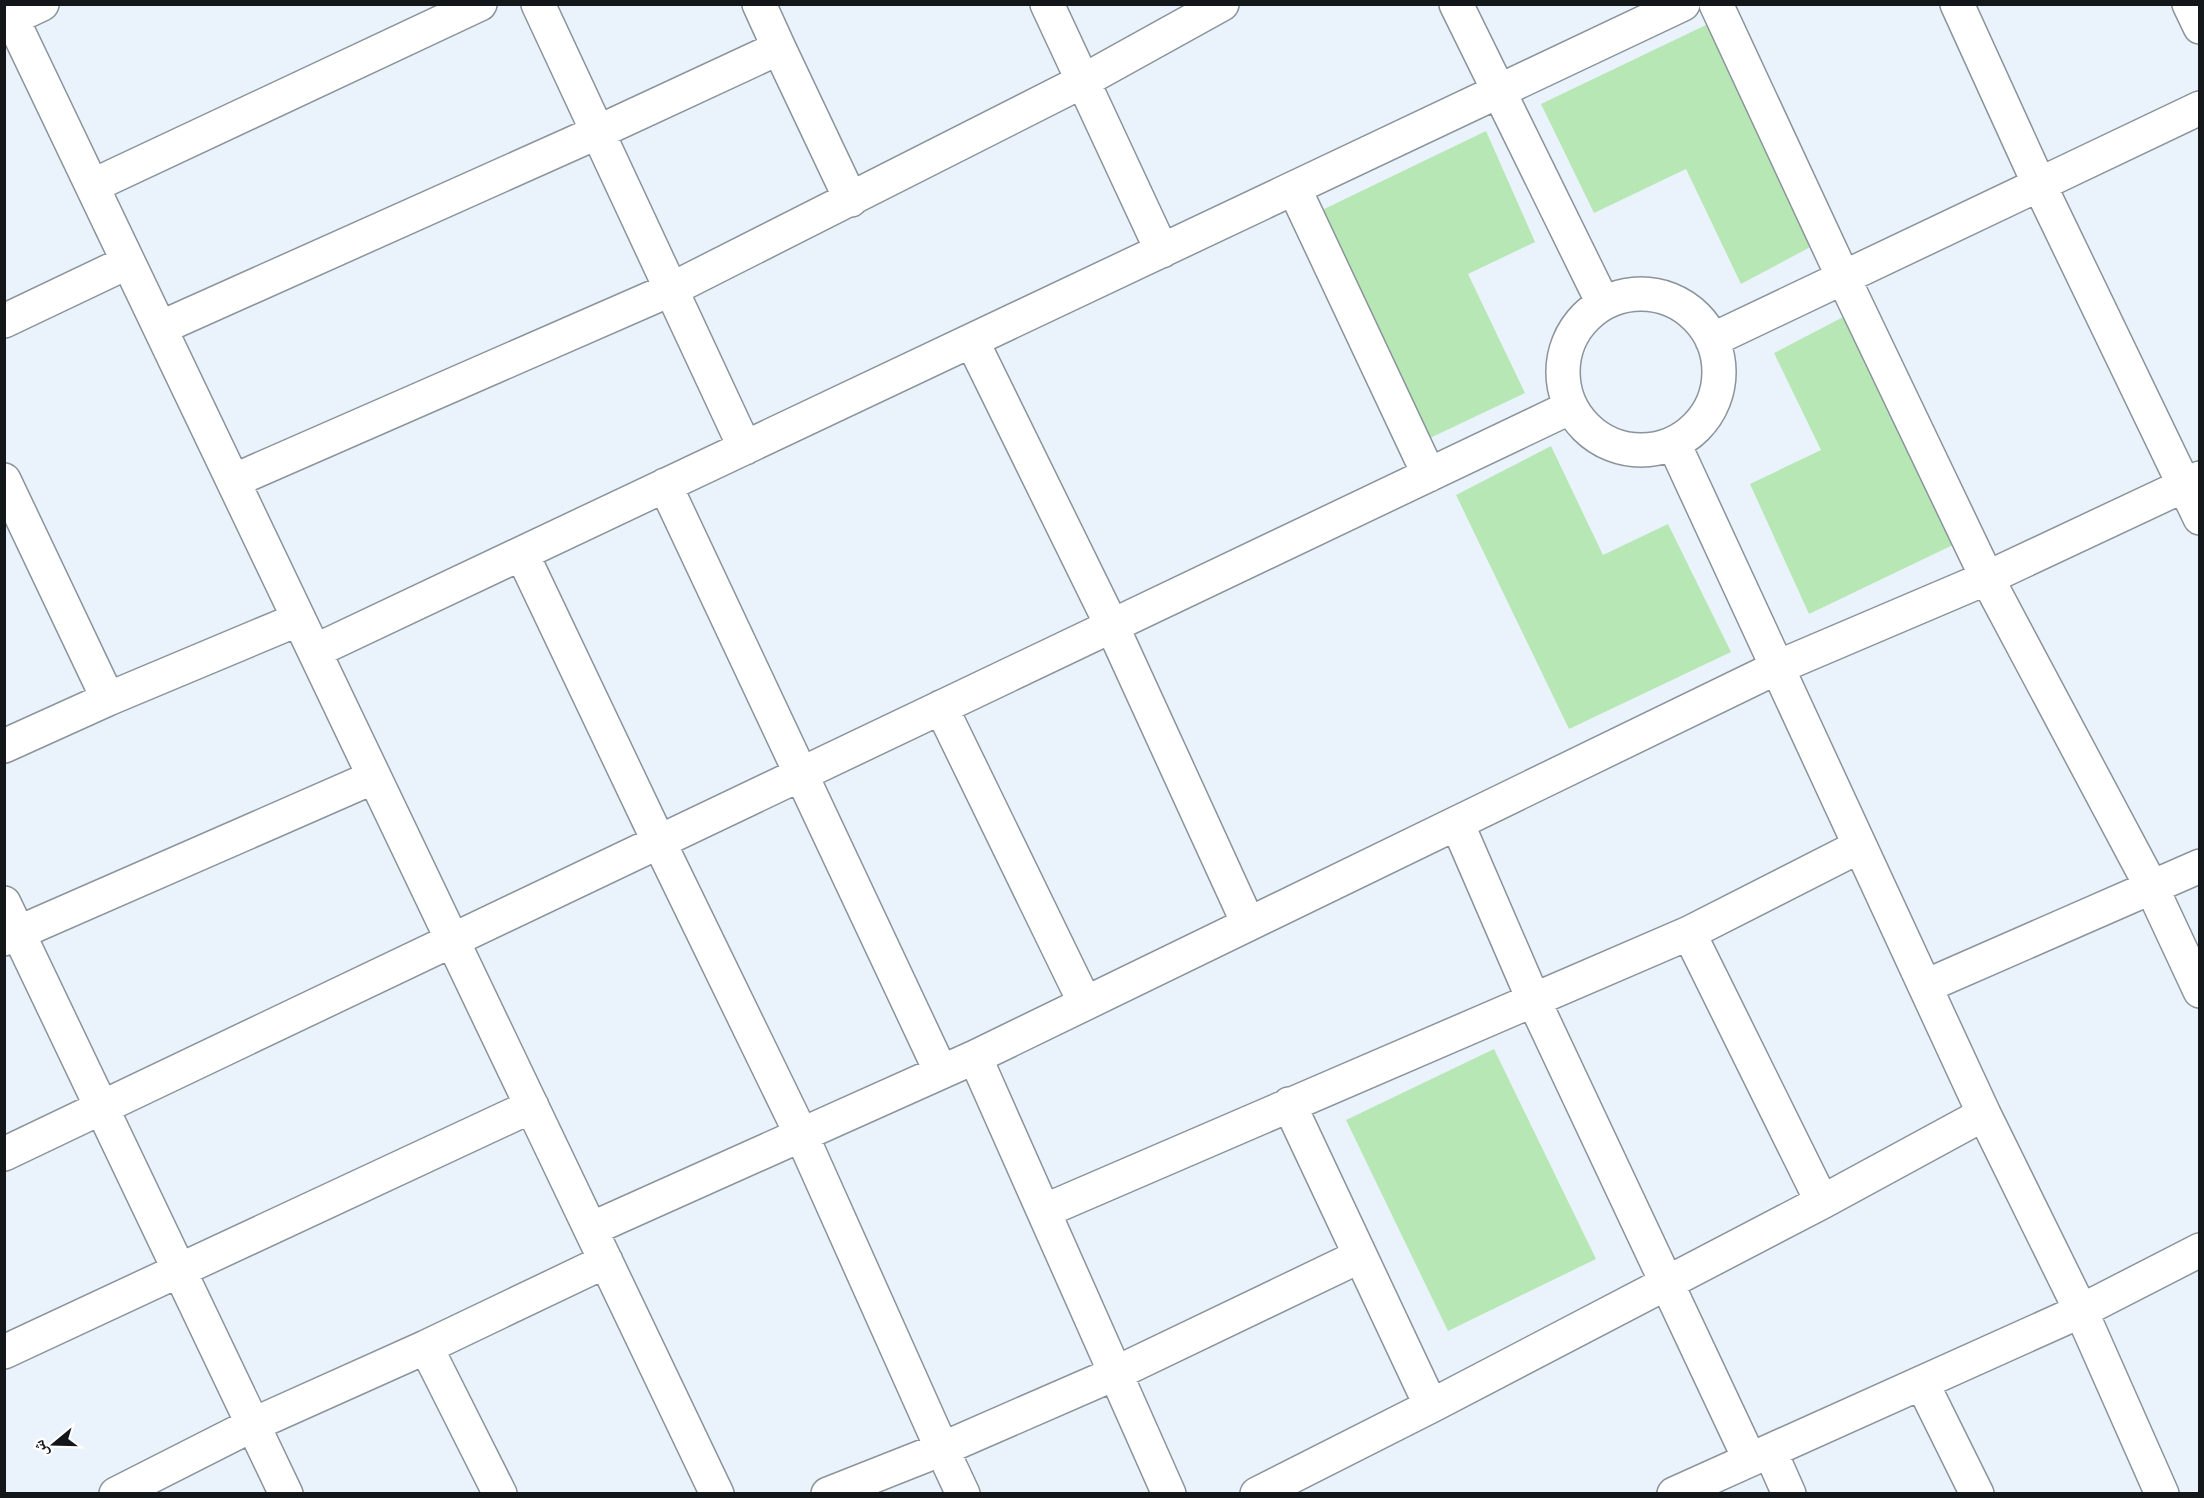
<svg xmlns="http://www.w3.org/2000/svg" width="2204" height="1498" font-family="'Playfair Display','Noto Naskh Arabic',serif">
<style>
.green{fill:#b7e7b4}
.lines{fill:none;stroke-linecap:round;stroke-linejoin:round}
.minor-casing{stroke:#8b949b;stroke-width:36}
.minor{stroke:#fff;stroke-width:33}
</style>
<rect width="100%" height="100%" fill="#eaf3fc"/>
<path class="green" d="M1708,24l106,221 -73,39 -55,-115 -92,44 -53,-109z
M1486,131l49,111 -67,32 57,119 -95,45 -110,-227z
M1847,315l110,228 -148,71 -59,-130 71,-34 -47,-97z
M1551,446l52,109 65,-31 63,128 -162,77 -113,-234z
M1494,1049l102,210 -148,72 -102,-211z"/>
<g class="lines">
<defs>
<path id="minor" d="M5,4l712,1490
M538,4l207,444
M759,4l20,44
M1047,4l115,247
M1456,4l147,299
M1716,4l127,273 144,301 164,308 49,105
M1957,4l82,180 161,334
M2189,4l11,23
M4,22l38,-18
M92,186l388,-182
M1294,188l135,287
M1563 372a78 78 0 1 1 156 0a78 78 0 1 1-156 0Z
M4,321l124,-59
M160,328l438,-196 181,-84 72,152
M1712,340l488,-232
M972,341l140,285 136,297
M1674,444l310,670 97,197 81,183
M4,480l104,219
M233,481l439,-192 411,-208 139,-77
M665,485l276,587
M522,554l137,288 142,292 141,315 21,45
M315,651l1368,-647
M941,707l144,296
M4,746l104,-47 191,-80
M1457,823l77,178 216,459
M4,903l282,591
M1689,933l133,269
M4,939l370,-162
M1926,986l274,-120
M975,1057l194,437
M1289,1104l142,302
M4,1154l1567,-747
M1044,1211l645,-278 171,-87
M591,1229l384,-172 803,-390 209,-89 213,-100
M426,1347l74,147
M4,1352l528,-246
M1922,1383l55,111
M1770,1451l19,43
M116,1494l136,-69 174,-78 180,-86
M828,1494l114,-45 172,-75 246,-118
M1257,1494l174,-88 391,-204 162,-88
M1674,1494l407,-183 119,-61"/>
</defs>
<use href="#minor" class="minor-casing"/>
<use href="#minor" class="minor"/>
</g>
<rect width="2204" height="1498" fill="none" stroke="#14171a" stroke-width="12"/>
<g transform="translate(54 1444) rotate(251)" stroke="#ffffff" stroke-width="4.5" paint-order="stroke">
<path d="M0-4.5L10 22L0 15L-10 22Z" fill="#14171a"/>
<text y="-9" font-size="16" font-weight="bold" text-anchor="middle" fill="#14171a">ش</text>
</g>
</svg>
